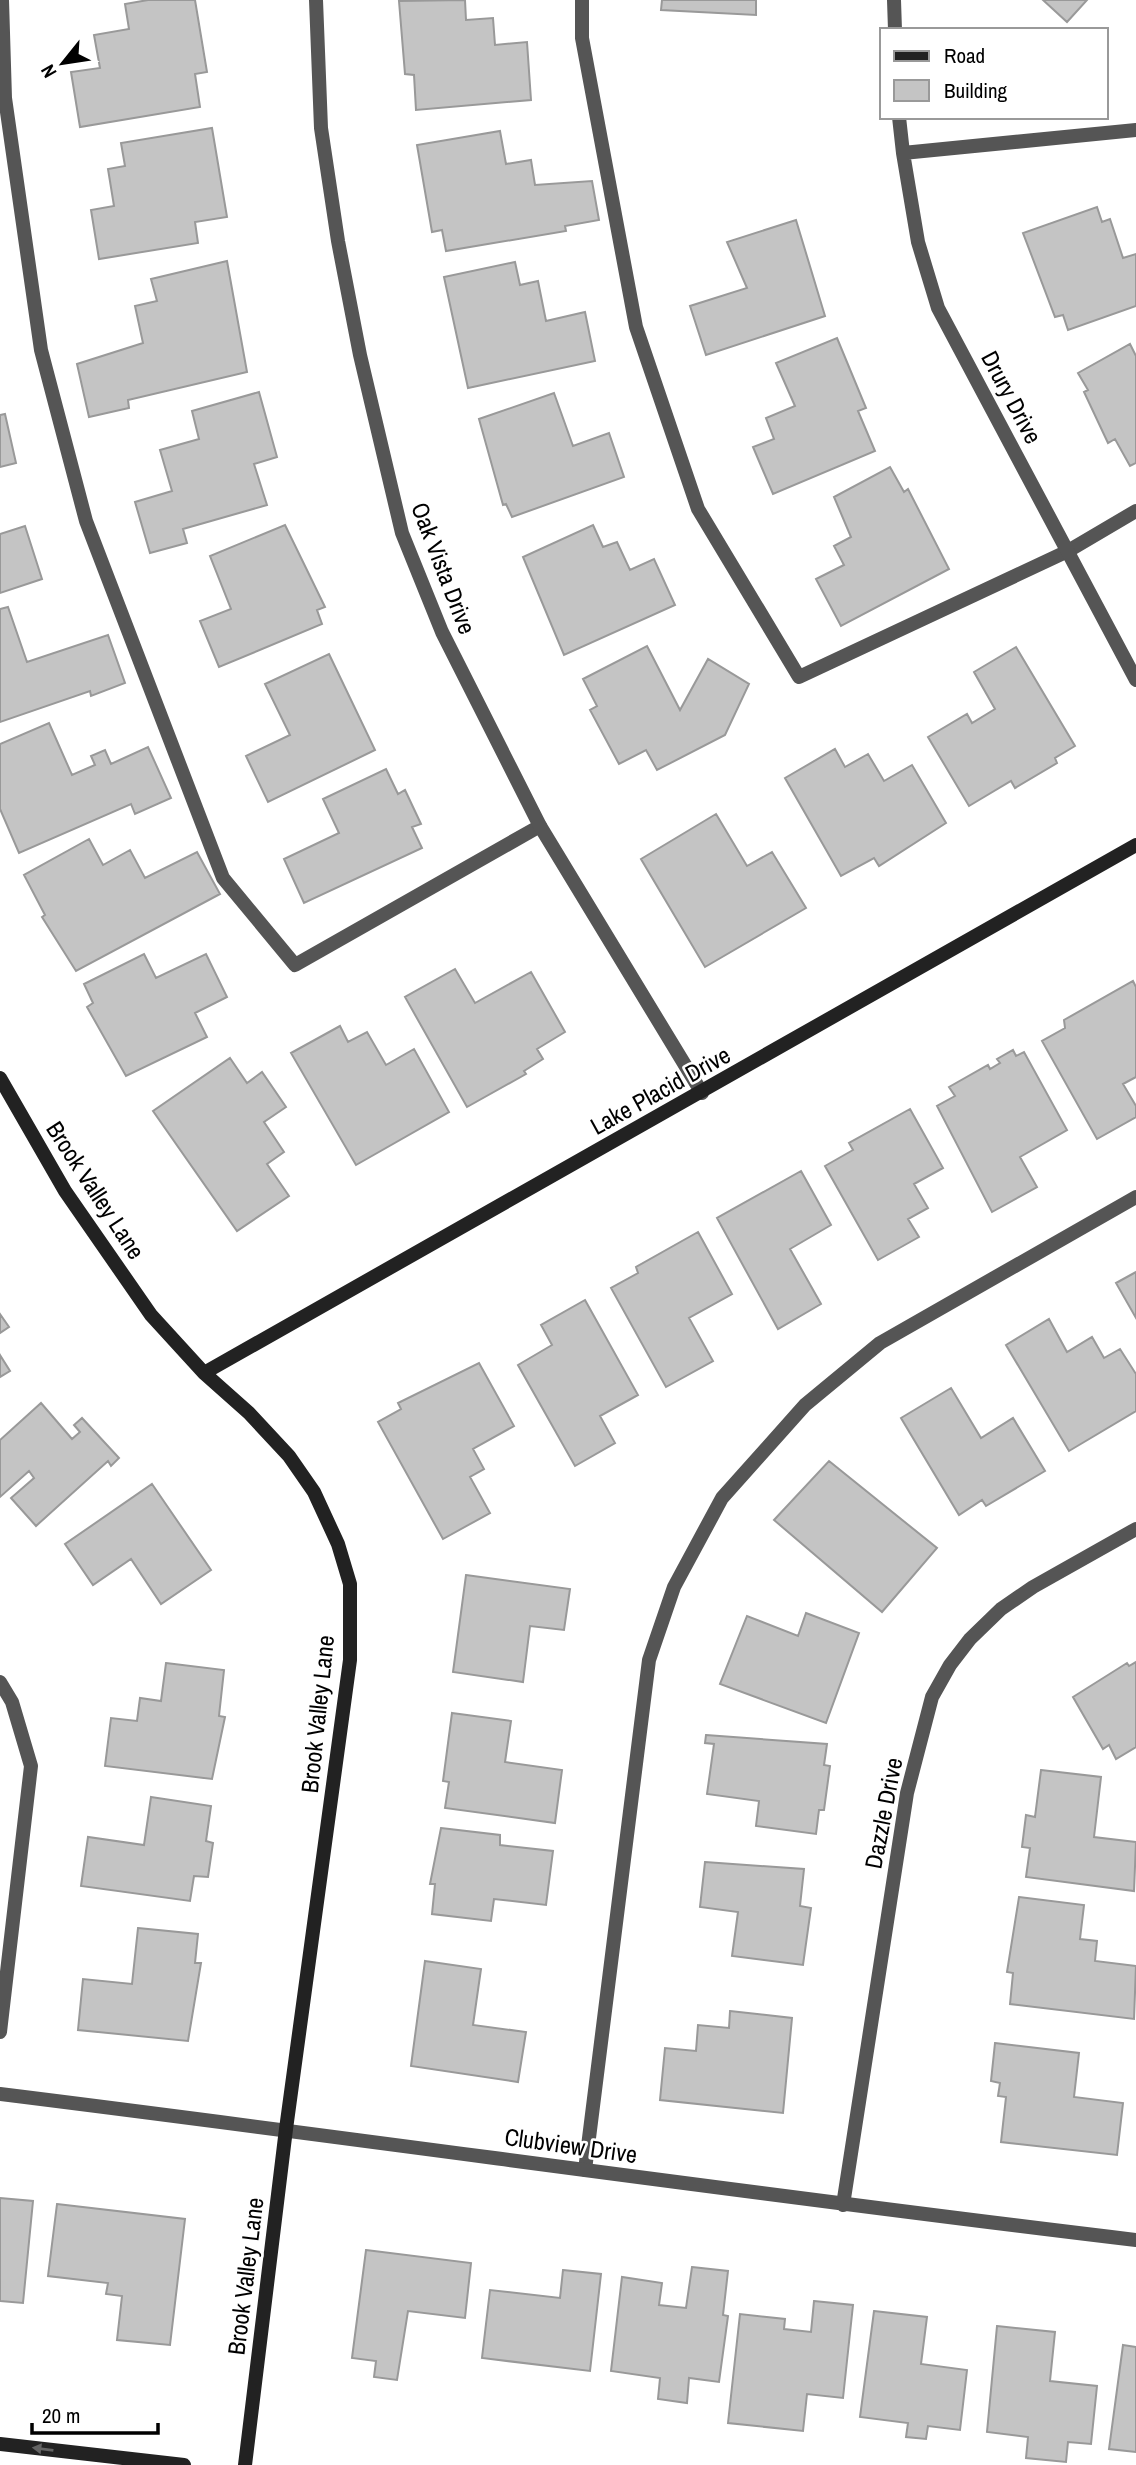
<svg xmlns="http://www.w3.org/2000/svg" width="1136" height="2465" font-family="'Archivo Narrow',sans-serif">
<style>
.building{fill:#c4c4c4;stroke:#999;stroke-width:2}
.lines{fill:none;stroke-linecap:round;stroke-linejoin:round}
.lane{stroke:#555;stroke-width:14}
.street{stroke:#555;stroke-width:14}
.secondary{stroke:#222;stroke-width:14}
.oneway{fill:#646464}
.labels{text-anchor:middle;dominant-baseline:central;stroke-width:5;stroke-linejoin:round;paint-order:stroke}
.street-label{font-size:24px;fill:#000;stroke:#fff}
</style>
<rect width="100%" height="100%" fill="#fff"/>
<path class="building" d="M148,0h47l12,72 -12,2 5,33 -120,20 -9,-55 29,-4 -6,-33 35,-6 -4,-25z
M465,0l1,20 27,-2 2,27 32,-3 4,58 -115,10 -2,-35 -9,-1 -6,-73z
M662,0h94v15l-95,-5z
M1043,0h44l-20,22z
M212,128l15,89 -32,5 3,21 -99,16 -8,-49 23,-4 -6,-37 17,-3 -4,-23z
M500,131l6,33 25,-4 4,25 57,-4 7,39 -34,6 1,5 -120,20 -4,-21 -10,2 -15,-87z
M1097,207l5,15 8,-3 13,39 13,-4v52l-68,24 -5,-15 -8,2 -32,-84z
M796,220l29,96 -119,39 -16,-49 57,-18 -20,-46z
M227,261l20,111 -119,28 1,8 -40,9 -12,-53 66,-21 -8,-37 22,-5 -6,-22z
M515,262l5,23 18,-4 8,40 39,-9 10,49 -127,27 -24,-111z
M837,338l29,70 -8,3 17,40 -102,43 -20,-47 21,-8 -8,-21 29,-12 -19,-43z
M1130,344l6,12v107l-6,3 -15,-27 -7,4 -24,-51 4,-2 -10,-17z
M259,392l18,65 -23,7 13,41 -84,24 4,14 -37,10 -15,-51 37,-11 -12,-41 39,-11 -7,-28z
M554,393l19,53 36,-13 15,44 -112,40 -6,-13 -3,1 -24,-86z
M5,414l11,49 -16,4v-52z
M890,467l14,25 4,-3 41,80 -108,57 -25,-47 28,-14 -10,-19 17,-9 -17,-40z
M285,525l40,82 -8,3 5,14 -103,43 -19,-46 31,-12 -21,-53z
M593,525l10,22 14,-5 13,28 24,-11 21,46 -111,50 -41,-98z
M25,526l17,53 -42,14v-59z
M8,607l19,55 81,-27 17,48 -34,13 -1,-5 -90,31v-113z
M647,646l33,64 28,-51 41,25 -24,51 -68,35 -11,-20 -27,14 -29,-54 7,-4 -14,-27z
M1016,647l59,99 -20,12 2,5 -42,25 -4,-7 -42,25 -41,-69 39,-23 5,9 23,-14 -21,-37z
M329,654l46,96 -107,52 -22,-46 44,-21 -25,-51z
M49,723l23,52 23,-10 -4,-9 14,-6 6,14 37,-17 23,51 -36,16 -4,-10 -112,49 -19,-44v-65z
M835,749l10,18 23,-13 16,27 28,-16 34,58 -67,43 -5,-8 -33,18 -56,-98z
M386,769l12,25 7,-4 16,34 -9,3 10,21 -118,55 -20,-44 55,-26 -16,-34z
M716,814l31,52 25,-14 34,56 -101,59 -64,-108z
M89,839l14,26 27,-15 15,28 52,-26 23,42 -144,77 -34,-54 3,-2 -21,-40z
M144,954l12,24 50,-24 21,43 -32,16 12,24 -81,39 -39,-69 6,-4 -9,-19z
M455,969l20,34 56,-31 34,60 -28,17 6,10 -19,12 2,3 -59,33 -62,-110z
M1133,981l3,6v90l-13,7 13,22v11l-39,22 -55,-98 23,-13 -1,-8z
M340,1026l8,16 19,-10 19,33 28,-16 35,63 -93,53 -65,-112z
M1013,1050l3,6 8,-4 43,78 -47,27 17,30 -45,25 -55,-106 18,-10 -6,-9 39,-22 2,4 10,-6 -3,-4z
M230,1058l17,25 15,-11 24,35 -22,15 20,30 -17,12 22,32 -52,35 -84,-120z
M910,1109l33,59 -29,16 14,24 -20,11 11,18 -41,23 -53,-94 28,-16 -4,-7z
M801,1171l30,54 -41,24 31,55 -43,25 -61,-111z
M698,1232l34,62 -43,24 24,43 -47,26 -55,-99 27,-15 -2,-6z
M1136,1272v46l-20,-35z
M585,1300l53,95 -38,21 15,27 -40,23 -57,-101 34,-20 -11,-20z
M0,1314l9,13 -9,6z
M1049,1319l18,33 25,-15 12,21 16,-9 16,25v37l-67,40 -63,-106z
M0,1355l10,16 -10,6z
M479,1363l35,63 -41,23 11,20 -14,8 20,36 -47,26 -65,-117 23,-13 -3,-6z
M951,1388l30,50 32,-20 32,53 -59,35 -4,-6 -23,15 -58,-97z
M41,1403l31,36 8,-7 -6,-7 8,-7 37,40 -8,8 -3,-5 -72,65 -25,-28 23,-20 -5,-7 -29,26v-57z
M829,1461l108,87 -55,64 -108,-92z
M152,1484l59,86 -50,34 -30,-45 -38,26 -28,-41z
M466,1575l104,14 -6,41 -34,-4 -7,56 -70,-10z
M806,1613l53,20 -33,90 -106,-39 27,-68 51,20z
M1136,1662v85l-20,12 -7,-14 -6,4 -30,-52 54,-34 2,3z
M166,1663l58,7 -5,46 6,1 -13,62 -107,-13 6,-48 26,3 3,-23 21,3z
M452,1713l59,8 -6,41 57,8 -7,53 -110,-15 4,-26 -6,-1z
M706,1735l121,9 -3,21 6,1 -6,44h-5l-3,24 -60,-8 3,-25 -52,-7 7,-50 -9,-1z
M1041,1770l60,7 -7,60 42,5 -2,49 -108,-14 4,-29 -8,-1 4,-32 9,2z
M151,1797l60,9 -5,35 7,2 -5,34 -14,-1 -4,25 -109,-15 7,-49 56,8z
M441,1828l59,7v10l53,6 -7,54 -52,-6 -3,22 -59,-7 3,-30h-5z
M705,1862l99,7 -4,37 11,2 -8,57 -71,-9 6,-44 -38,-5z
M1019,1897l65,8 -4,34 17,2 -2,20 41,5 -2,53 -124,-15 3,-31 -6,-1z
M138,1928l60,6 -3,29h6l-13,78 -110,-11 5,-51 49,5z
M425,1961l56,8 -8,56 53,7 -8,50 -107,-16z
M730,2011l62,7 -9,95 -123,-13 5,-52 31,3 2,-26 31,3z
M995,2043l84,10 -5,44 49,6 -6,52 -116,-13 5,-45 -8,-1 2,-13 -9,-2z
M0,2198l33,3 -10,102 -23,-2z
M57,2204l128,15 -15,126 -53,-5 5,-44 -16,-2 2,-11 -60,-7z
M366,2250l105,13 -6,55 -57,-7 -11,69 -23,-3 2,-16 -24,-3z
M692,2267l36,4 -5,44 5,1 -9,66 -30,-4 -2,25 -29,-4 2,-21 -49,-7 11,-94 40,6 -3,22 27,3z
M563,2270l38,4 -11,97 -108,-13 8,-68 70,8z
M814,2301l39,4 -10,93 -36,-4 -4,37 -75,-8 12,-109 45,5 -1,10 27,3z
M874,2311l53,6 -6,47 46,6 -7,60 -32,-4 -2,13 -20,-2 2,-14 -48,-6z
M997,2326l58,6 -5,49 47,5 -6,58 -23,-2 -2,20 -40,-4 2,-21 -41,-5z
M1123,2345l13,2v105l-27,-3z"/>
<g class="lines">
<path class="lane" d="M2,0l3,98 36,252 45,171 137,357 72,87 245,-139
M582,0v38l54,289 62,182 101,168 269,-126 68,-40
M0,1682l12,20 19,64 -31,266
M585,2170l64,-510 25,-73 48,-89 83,-93 75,-62 256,-146"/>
<path class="street" d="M316,0l5,128 17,113 22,114 42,178 40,99 98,194 162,267
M894,0l1,30
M899,117l4,36 15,89 20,66 198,372
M903,153l233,-23
M0,2094c379,47 757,101 1136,146
M843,2205l64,-412 25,-96 18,-32 20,-26 31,-30 32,-22 103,-58"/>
<path class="secondary" d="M0,1078l65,113 86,124 53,58 45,40 40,43 25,36 24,52 12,40v76l-64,469 -41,336
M204,1373l932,-528
M0,2444l184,21"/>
</g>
<defs><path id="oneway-solid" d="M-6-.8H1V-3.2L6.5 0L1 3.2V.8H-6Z" transform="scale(1.75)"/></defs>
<use class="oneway" href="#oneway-solid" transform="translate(43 2449) rotate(-173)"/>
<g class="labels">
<g class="street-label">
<text transform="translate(1012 397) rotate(62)">Drury Drive</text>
<text transform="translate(444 568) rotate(69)">Oak Vista Drive</text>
<text transform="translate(660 1090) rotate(-29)">Lake Placid Drive</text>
<text transform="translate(96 1190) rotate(57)">Brook Valley Lane</text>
<text transform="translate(317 1714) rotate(-84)">Brook Valley Lane</text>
<text transform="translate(883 1813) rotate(-79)">Dazzle Drive</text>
<text transform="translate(571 2145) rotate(8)">Clubview Drive</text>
<text transform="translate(245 2276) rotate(-83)">Brook Valley Lane</text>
</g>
</g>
<rect x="880" y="28" width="228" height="91" fill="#ffffff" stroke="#999999" stroke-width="2"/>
<rect x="894" y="51" width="35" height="10" fill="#222222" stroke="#999999" stroke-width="2"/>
<text x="944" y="63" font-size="21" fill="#000000">Road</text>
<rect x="894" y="80" width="35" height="21" fill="#c4c4c4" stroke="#999999" stroke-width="2"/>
<text x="944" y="98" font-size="21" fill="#000000">Building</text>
<g transform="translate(63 63) rotate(240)" stroke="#ffffff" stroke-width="5" paint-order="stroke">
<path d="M0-5L12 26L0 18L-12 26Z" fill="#000000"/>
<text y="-10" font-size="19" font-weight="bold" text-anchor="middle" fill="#000000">N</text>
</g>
<path d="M32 2423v10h126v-10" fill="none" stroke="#000000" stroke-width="3.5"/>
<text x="42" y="2423" font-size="21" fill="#000000" stroke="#ffffff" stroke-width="5" paint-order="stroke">20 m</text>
</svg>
